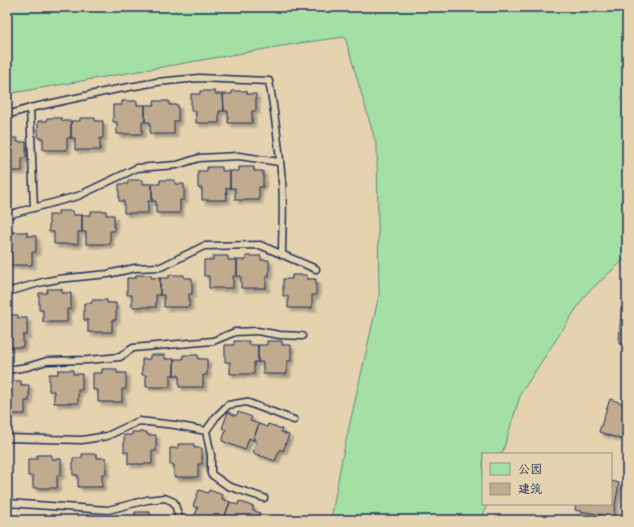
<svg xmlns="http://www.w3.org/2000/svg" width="634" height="527" font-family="'Playpen Sans','LXGW WenKai TC',sans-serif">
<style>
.green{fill:#a4dfa4;stroke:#608781}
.building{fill:#c1ab8e;stroke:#1b2f5e;filter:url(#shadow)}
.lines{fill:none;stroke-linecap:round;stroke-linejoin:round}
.lane-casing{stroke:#1b2f5e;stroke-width:9}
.lane{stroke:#e5d3b0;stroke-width:6}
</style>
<defs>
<filter id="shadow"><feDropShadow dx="3.5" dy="3.5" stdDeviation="1" flood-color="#0004"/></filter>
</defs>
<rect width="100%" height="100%" fill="#e5d3b0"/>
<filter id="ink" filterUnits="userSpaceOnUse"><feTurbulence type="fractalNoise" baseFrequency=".025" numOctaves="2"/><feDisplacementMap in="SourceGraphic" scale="8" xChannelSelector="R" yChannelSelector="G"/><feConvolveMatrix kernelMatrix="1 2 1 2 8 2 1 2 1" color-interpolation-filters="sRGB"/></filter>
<g filter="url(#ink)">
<path class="green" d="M7,7h620v250l-41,37 -65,99 -19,61h-19v50h4l-5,16h-151l11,-62 37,-163 -2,-148 -32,-110 -45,6 -293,51z"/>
<path class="building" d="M200,91h15v3h8l1,17h-5v12h-23v-12h-5v-17h9z
M232,91h15v3h9v17h-4v12h-24v-12h-4l-1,-17h9z
M122,101h15v4h8v17h-3v12h-25v-12h-4v-17h9z
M154,101h15v4h9v16h-4v13h-24v-12h-5v-17h9z
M47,118h15v3h9v17h-4v12h-24v-12h-5v-17h9z
M80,118h15v3h8v17h-3v12h-25v-12h-4v-17h9z
M7,138h10v4h9v16h-4v13h-15z
M207,167h15v4h8v17h-4l1,12h-25v-12h-4v-17h9z
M239,167h15v4h9v16h-4v13h-24v-12h-5v-17h9z
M128,180h15v4h9v17h-4v12h-24v-12h-5v-17h9z
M160,180h15v4h9v16h-4v13h-24v-12h-4v-17h8z
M58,211h15v4h9v17h-4v12h-24v-12h-5v-17h9z
M91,211h15v4h8v16h-4v13h-24v-12h-4v-17h9z
M12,232h15v4h9v16h-4v13h-24l-1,-29h5z
M213,256h15v4h9v16h-4v12h-24v-12h-5v-16h9z
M246,256h15v4h8v16h-3v12h-25v-12h-4v-16h9z
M136,275h15v3h9v17h-4v12h-24v-12h-5v-17h9z
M169,275h15v3h8v16h-3v13h-25v-12h-4v-17h9z
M292,275h15v4h9v16h-4v13h-24v-12h-5v-17h9z
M47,289h15v4h9v16h-4v13h-24v-12h-4v-17h8z
M92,300h15v3h9v17h-4v12h-24v-12h-4v-17h8z
M621,308l6,1v35h-8z
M7,315h11v3h9v17h-4v12h-16z
M234,341h15v4h9v17h-4v12h-24v-12h-5v-17h9z
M267,341h15v4h9v16h-4v13h-24v-12h-5v-17h9z
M150,355h15v4h9v16h-4v12h-24v-12h-4v-16h8z
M183,355h15v4h9v16h-4v12h-24v-12h-5v-16h9z
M102,369h15v4h9v16h-4v13h-24v-12h-5v-17h9z
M58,370h15v4h9v16h-4v13h-24v-12h-5v-17h9z
M7,381h14v4h8v16h-4v13h-18z
M610,399l17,6v36l-28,-9z
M228,412l8,4 2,-4 14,5 -2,4 9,3 -6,16 -4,-2 -4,12 -23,-9 4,-11 -4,-2z
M259,424l8,3 1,-3 14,5 -1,3 8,3 -6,16 -3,-2 -5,12 -22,-8 4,-12 -4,-1z
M132,432h15v3h9v16h-4v13h-24v-12h-4v-17h8z
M178,444h16v4h8v16h-4v13h-24v-12h-4v-17h8z
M82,454h15v4h9v16h-4v13h-24v-12h-5v-17h9z
M37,455h15v4h9v16h-4v13h-24v-12h-5v-17h9z
M611,481l8,2 -6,34 -38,-7 1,-6h35z
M199,490l9,3 1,-3 14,5 -1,4 8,3 -6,16 -4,-2 -1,4 -26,-1 5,-11 -5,-2z
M239,501l15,6 -2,3 8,3 -2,7h-30l-4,-2 6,-16 8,3z
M135,512h15v4h9v4h-33v-4h9z"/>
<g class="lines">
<defs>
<path id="lane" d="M30,108l4,100
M7,115l23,-7 83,-18 44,-8 42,-4 70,3c6,33 10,66 13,100 2,24 0,49 0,74
M7,215l71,-19 59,-28 40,-3 22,-7 40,-2 40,6
M7,292l36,-10 15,-3 50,-5 27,-6 26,-1 43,-21 56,-1 56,24
M7,370l20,-3 20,-6 41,-1 32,-3 13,-9 80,-7 22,-9 22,-1 23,4 22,1
M206,431l5,24v19l17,12 36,12
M7,438l75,2 25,-4 32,-15 36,4 31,6 10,-14 12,-12 18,-3 48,18
M7,503l101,7 39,-10 18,-2 9,4 5,15v3"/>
</defs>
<use href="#lane" class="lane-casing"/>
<use href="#lane" class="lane"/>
</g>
</g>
<rect width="634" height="527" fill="none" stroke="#e5d3b0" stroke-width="24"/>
<rect x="12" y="12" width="610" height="503" fill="none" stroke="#1b2f5e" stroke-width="1.5" filter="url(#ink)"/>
<rect x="482" y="453" width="130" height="52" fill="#e5d3b0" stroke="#94918f"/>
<rect x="490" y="463" width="20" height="12" fill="#a4dfa4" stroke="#94918f"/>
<text x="518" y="473" font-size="12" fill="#1b2f5e">公园</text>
<rect x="490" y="483" width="20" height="12" fill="#c1ab8e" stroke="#94918f"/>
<text x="518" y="493" font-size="12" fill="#1b2f5e">建筑</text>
</svg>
